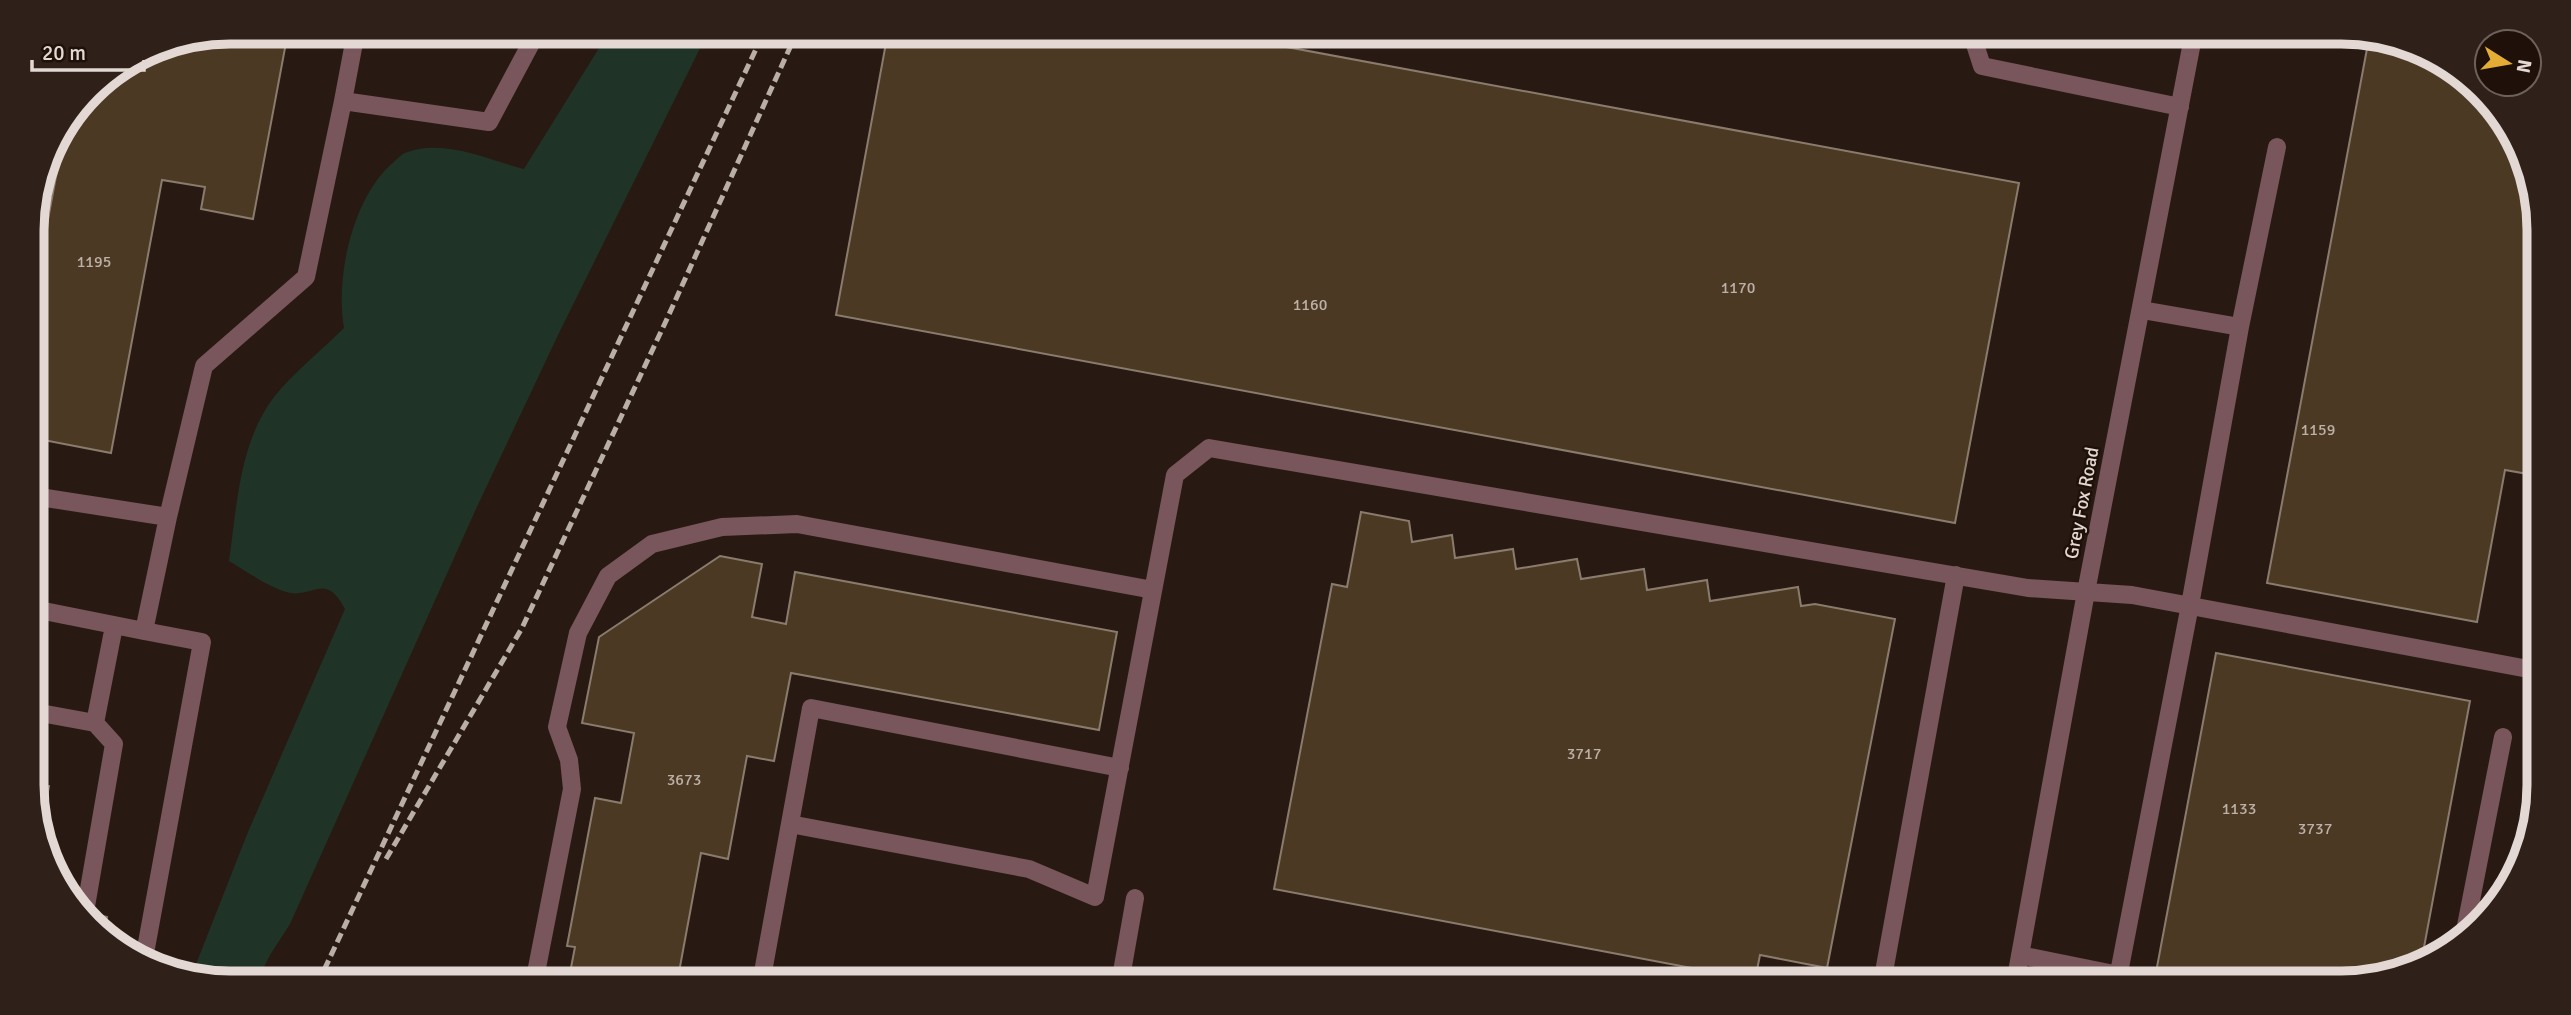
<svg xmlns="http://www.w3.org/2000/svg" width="2571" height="1015" font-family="Signika,sans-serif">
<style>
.green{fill:#1f3427}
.building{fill:#4b3923;stroke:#897c6d;stroke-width:2}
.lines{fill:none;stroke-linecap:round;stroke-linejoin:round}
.minor{stroke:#78565c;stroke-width:18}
.rail{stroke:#baaea8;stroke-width:5;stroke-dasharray:10 5;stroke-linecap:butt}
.labels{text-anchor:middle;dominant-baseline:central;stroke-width:5;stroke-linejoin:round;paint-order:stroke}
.number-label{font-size:16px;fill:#bdb0a7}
.street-label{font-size:19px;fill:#e3d8d3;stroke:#1f1109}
.rim{fill:none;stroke:#e3d8d3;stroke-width:9}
</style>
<rect width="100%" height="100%" fill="#281a12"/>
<path class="green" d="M609,32h99l-150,303 -83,176 -185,413 -20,31 -14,28h-27l-38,-6 57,-145 97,-223c-21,-40 -33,-7 -62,-18 -19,-7 -37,-20 -54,-30 8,-55 10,-118 45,-164 19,-24 48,-47 70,-69 -9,-52 9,-133 51,-167 4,-4 8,-8 13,-9 37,-13 80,8 116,17z"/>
<path class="building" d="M229,32h59l-35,187 -52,-10 4,-22 -43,-7 -51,273 -78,-15 -1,-133 34,-182 33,-42 55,-35z
M888,32h318l813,151 -64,340 -1119,-208z
M2369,38l41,7 88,64 40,94v146l-9,-2 -4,19 13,3 1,107 -34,-6 -28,152 -210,-39z
M1361,512l48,9 3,21 40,-7 3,23 58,-9 3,20 61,-10 4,20 63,-10 3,21 60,-10 3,21 88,-14 3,19 14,-2 80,15 -68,349 -67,-13 -5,25 -481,-91 58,-305 15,3z
M720,556l42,8 -10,53 34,7 9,-52 322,60 -18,98 -308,-57 -17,88 -27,-5 -19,103 -27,-6 -24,130h-109l7,-36 -8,-1 28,-148 26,5 13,-70 -52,-10 17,-86z
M2216,653l254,48 -48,257 -68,25h-200z
M35,784l14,2 -9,47 -5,-9z
M85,912l22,5 -3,15 -24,-16z"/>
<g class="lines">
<path class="minor" d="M1971,32l11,34 198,41
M343,101l13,-69
M2240,327l37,-180
M33,496l135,21 36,-151 102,-89 37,-176 146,21 48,-90
M34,609l110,22 24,-114
M144,631l58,11 -58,317
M35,712l60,11 19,-97
M790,824l239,45 66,28 80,-422 34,-27 819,140 104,7 407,76
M85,912l29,-168 -19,-21
M2463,941l40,-204
M2020,955l99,20
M534,983l38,-194 -3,-29 -12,-33 21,-94 30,-57 44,-32 70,-17 75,-3 356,66
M761,983l50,-275 309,60
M1120,983l15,-85
M1882,983l74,-408
M2015,983l71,-391 108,-560
M2117,983l73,-378 50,-278 -98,-17"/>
<path class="rail" d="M386,859l136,-231 144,-307 131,-289
M318,983l446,-951"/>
</g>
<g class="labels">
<g class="number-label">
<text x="94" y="262">1195</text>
<text x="1738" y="288">1170</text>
<text x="1310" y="305">1160</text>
<text x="2318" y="430">1159</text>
<text x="1584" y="754">3717</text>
<text x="684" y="780">3673</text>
<text x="2239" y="809">1133</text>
<text x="2315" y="829">3737</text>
</g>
<g class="street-label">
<text transform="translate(2082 503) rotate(-79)">Grey Fox Road</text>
</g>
</g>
<path d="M0 0H2571V1015H0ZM230 44H2341A186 186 0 0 1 2527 230V785A186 186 0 0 1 2341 971H230A186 186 0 0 1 44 785V230A186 186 0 0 1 230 44Z" fill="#2f2119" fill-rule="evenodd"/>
<path class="rim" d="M230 44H2341A186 186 0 0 1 2527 230V785A186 186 0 0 1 2341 971H230A186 186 0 0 1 44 785V230A186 186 0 0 1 230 44Z"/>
<g transform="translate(2508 63) rotate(101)"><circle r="33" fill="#1f1109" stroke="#6d615a" stroke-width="2"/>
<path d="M0-5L12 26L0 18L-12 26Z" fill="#e4ad35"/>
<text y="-10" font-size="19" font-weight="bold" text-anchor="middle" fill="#e3d8d3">N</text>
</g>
<path d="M32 60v10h112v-10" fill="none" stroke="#e3d8d3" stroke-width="3.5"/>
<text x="42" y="60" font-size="21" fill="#e3d8d3" stroke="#1f1109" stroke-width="5" paint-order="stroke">20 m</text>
</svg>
